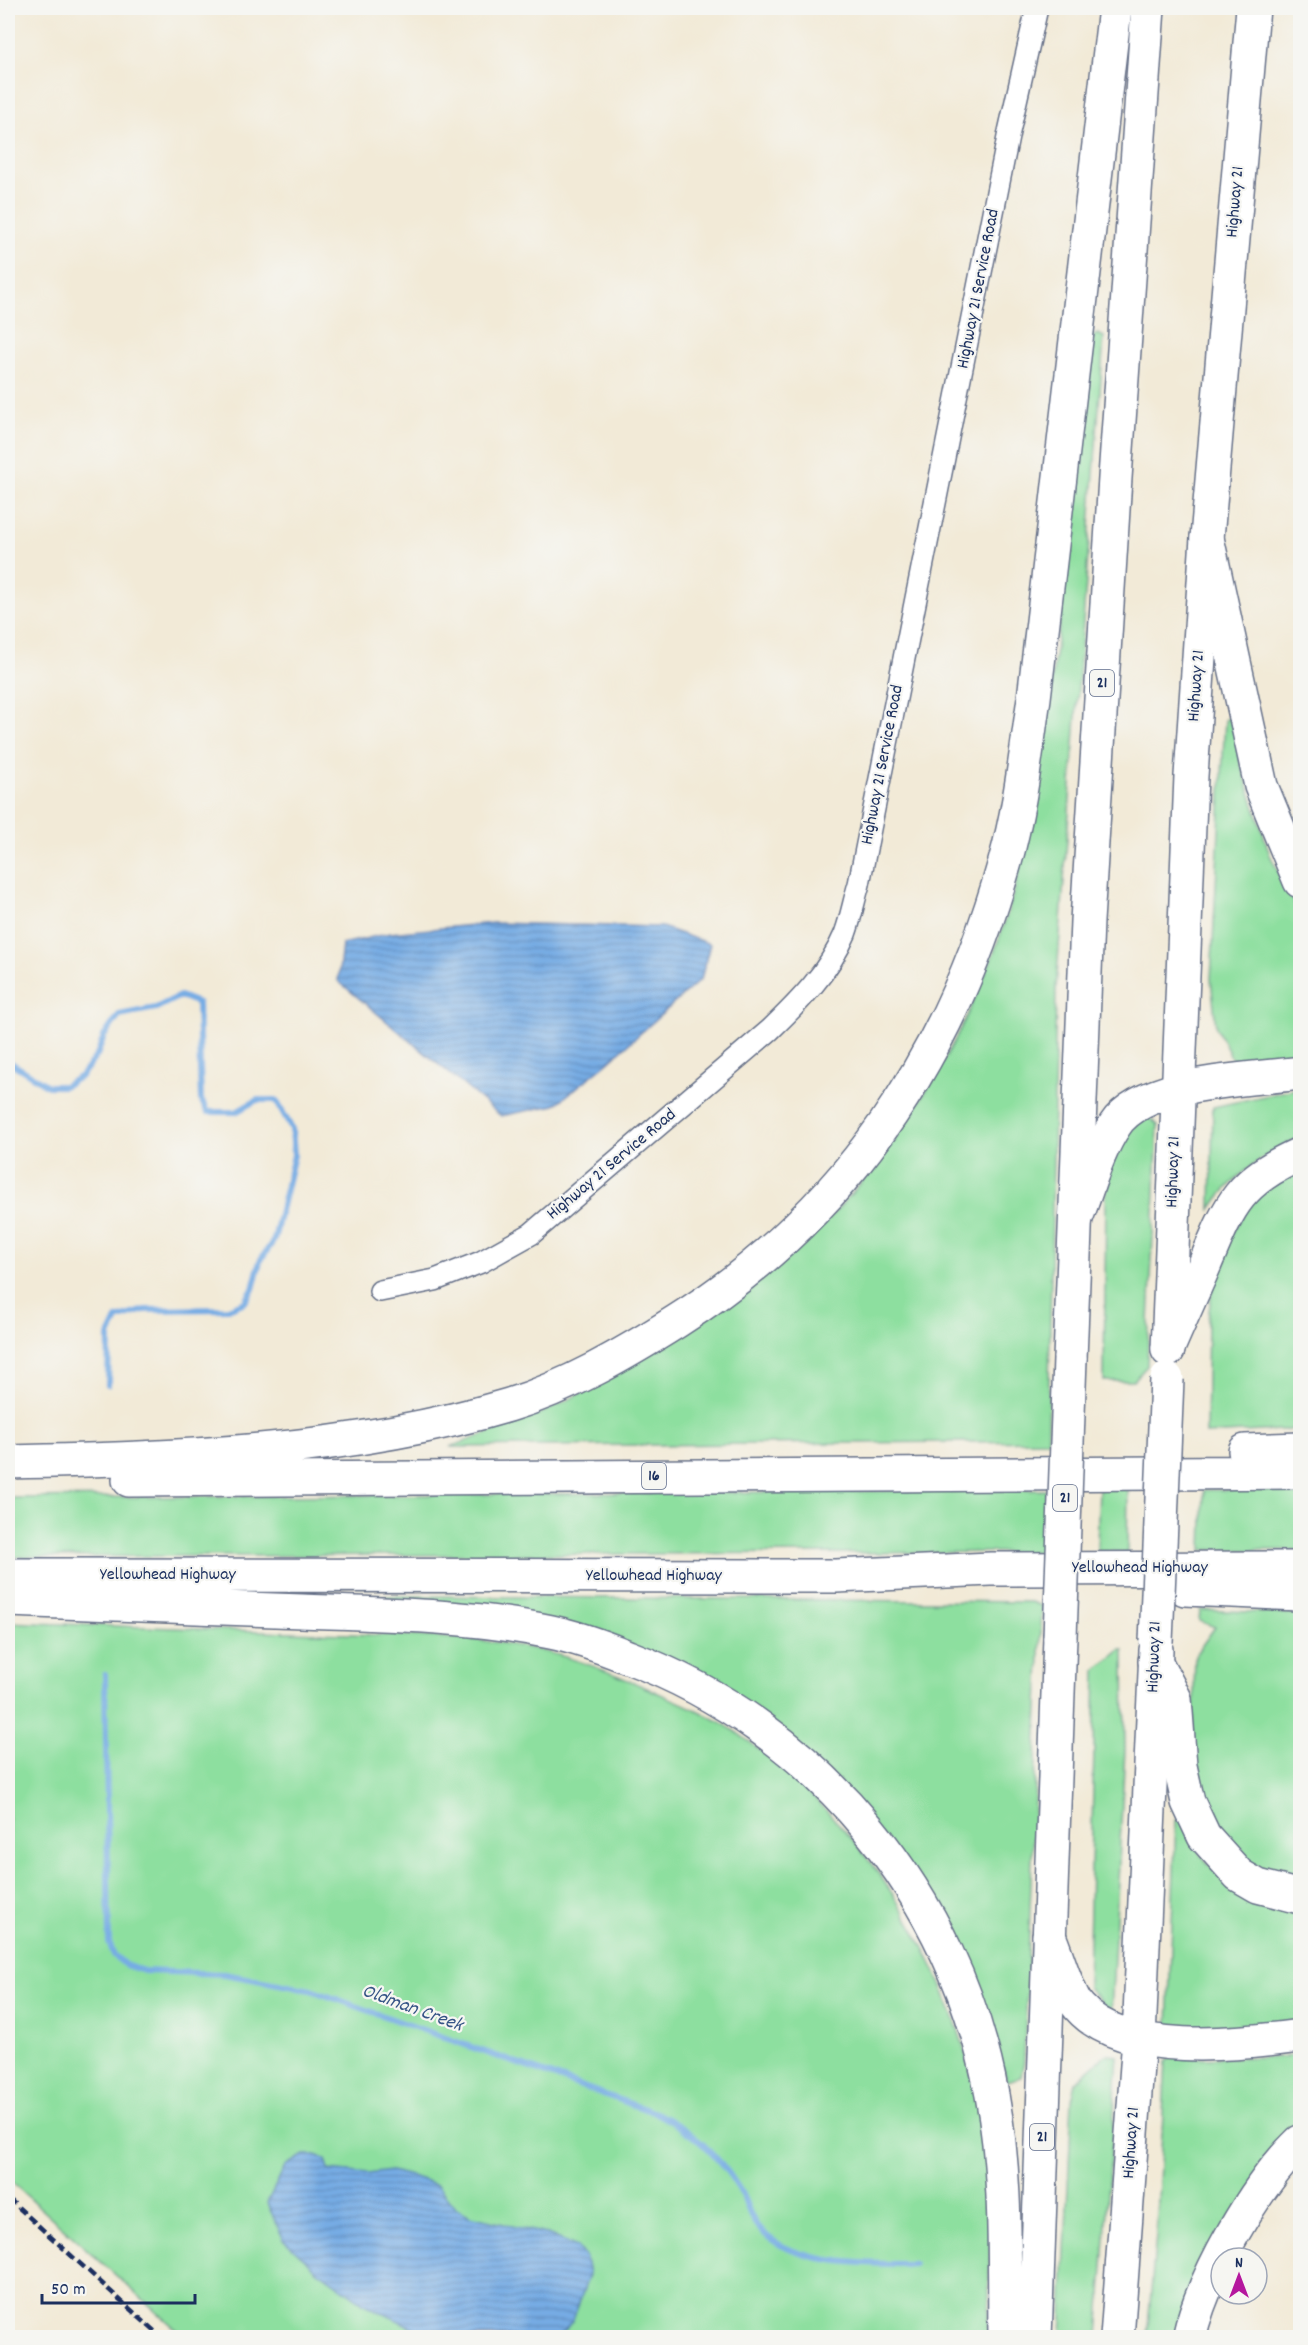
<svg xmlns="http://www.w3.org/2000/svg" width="1308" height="2345" font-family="Dekko,sans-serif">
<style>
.grass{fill:#8ddf9f;stroke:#54877e;stroke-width:1.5}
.water{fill:url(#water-rules);stroke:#486ea1;stroke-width:1.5}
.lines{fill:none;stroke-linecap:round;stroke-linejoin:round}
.stream{stroke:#76ace4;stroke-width:6}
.street-casing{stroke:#667088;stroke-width:24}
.primary-casing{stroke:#667088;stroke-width:36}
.highway-casing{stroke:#667088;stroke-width:36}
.street{stroke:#fff;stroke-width:21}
.primary{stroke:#fff;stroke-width:33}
.highway{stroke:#fff;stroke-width:33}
.rail{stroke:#1b2f5e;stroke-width:4.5;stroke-dasharray:9 4.5;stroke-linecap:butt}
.primary-bridge-casing{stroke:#667088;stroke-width:36;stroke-linecap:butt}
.primary-bridge{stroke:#fff;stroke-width:33}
.labels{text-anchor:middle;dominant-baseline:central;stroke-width:4.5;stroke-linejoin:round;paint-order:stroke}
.shield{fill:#f6f6f2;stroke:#5d6b8a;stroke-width:1.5}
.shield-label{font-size:16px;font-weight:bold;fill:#1b2f5e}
.street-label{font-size:18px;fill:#1b2f5e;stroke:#f6f6f2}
.water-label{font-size:20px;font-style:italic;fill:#365486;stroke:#f6f6f2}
</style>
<defs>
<pattern id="water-rules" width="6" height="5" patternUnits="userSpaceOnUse" patternTransform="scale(1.5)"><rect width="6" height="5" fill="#76ace4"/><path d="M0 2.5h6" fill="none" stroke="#608cbc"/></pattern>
</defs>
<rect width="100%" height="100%" fill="#f6f6f2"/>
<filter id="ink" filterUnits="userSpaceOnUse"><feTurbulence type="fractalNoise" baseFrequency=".0167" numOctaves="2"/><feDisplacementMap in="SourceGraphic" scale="12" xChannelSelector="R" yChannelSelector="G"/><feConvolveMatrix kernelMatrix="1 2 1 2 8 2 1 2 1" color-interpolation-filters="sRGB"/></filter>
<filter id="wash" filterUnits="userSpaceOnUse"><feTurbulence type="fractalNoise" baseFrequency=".008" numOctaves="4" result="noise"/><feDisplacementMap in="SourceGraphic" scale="24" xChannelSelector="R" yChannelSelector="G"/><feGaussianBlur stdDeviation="1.35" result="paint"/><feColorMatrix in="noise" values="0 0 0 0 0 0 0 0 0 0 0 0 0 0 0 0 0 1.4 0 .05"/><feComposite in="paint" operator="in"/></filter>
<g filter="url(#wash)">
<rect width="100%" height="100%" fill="#f2ead7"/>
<path class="grass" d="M1098,334l6,3 -48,651 -8,453 -598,6c35,-13 71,-24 104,-40 51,-25 97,-55 143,-87 42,-29 85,-57 122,-92 83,-81 150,-198 186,-307 19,-57 27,-118 37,-177 22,-135 35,-272 51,-408z
M1231,718l11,49 28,88 30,60v144l-51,6 -17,-6 -16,-32 -5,-48 14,-260z
M1300,1088v49c-35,17 -67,38 -89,72l2,-102z
M1146,1115l12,10 -11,241 -14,15h-29l2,-188 6,-30 19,-41z
M1300,1169v260l-94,5 2,-114 7,-56 39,-69z
M1099,1487h29l-1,65 -30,-1z
M1046,1490l-1,62 -1037,5v-59z
M1204,1490h96v60h-98z
M309,1595l722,7 11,4 -18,455 -3,16 -14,4 -11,-35 -50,-127 -253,-249 -387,-70z
M1200,1610l100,4v270l-29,-10 -27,-15 -20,-19 -22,-41 -7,-30 -2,-36 2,-78 20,-28 -16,-6z
M8,1622c103,4 206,7 310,11 67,3 135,1 201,13 46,8 87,24 130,43 30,13 63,26 90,45 128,94 208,218 240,373 16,76 10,154 9,230h-803l-177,-158z
M1121,1650h3l1,99 -14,265 -23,-27 8,-317z
M1176,1819h5c21,51 64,87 119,96v111l-37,4 -95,-3z
M1107,2054l11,1 -20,282h-37l11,-237 4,-18z
M1300,2054v71l-8,8 -118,204 -27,1 9,-103 10,-173 4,-4 114,-1z"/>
<path class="water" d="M493,923l169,4 48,17 -9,35 -95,85 -51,41 -54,11 -163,-135 4,-37 48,-11z
M304,2155h12l10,5 3,10 39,4 23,-3 24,6 22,8 18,22 15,9 80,19 27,12 9,11 3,17 -16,45 -14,17h-136l-5,-7 -52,-25 -48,-34 -34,-31 -17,-37 18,-37z"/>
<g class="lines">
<path class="stream" d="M8,1061l40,25h16l17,-10 16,-21 7,-19 15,-21 37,-7 24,-12 18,7 3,97 7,12h28l21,-12h19l16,29 2,26 -20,85 -14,21 -7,28 -8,13 -17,7 -84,1 -27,9 -8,17 -1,49
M105,1675l4,268 5,12 11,10 19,6 80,3 87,16 345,123c36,18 62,41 83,76 7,11 10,27 18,37 32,40 109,38 156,38"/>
</g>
</g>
<g filter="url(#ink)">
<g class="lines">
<defs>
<path id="street" d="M380,1291l55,-11 46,-18 50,-28 239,-204c29,-28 59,-58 75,-96 6,-16 9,-34 14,-50l150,-752 28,-124"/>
<path id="primary" d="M1168,1350l23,-574 16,-238 46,-530
M1070,1359l17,-438 28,-443 33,-470
M1035,2338l25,-701
M1117,2338l22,-300 17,-388"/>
<path id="highway" d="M1207,538l54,248 39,95
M1076,1218c12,-30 21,-66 39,-93 29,-45 136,-45 185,-52
M1168,1348c12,-28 25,-56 37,-84 25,-60 33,-82 95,-110
M1245,1451l55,-2
M8,1462c167,-4 340,-9 501,-57 59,-18 116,-51 168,-84 171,-108 274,-265 328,-459 15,-53 21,-109 29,-164l81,-690
M129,1480l1171,-8
M8,1575l828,1 155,-7 309,-1
M1185,1589l115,5
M8,1600c98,4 196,7 294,11 83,3 167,4 249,21 26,5 52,15 77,25 190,71 328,239 364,438 15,80 12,162 13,243
M1155,1661l20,38 5,67 8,36 16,34 35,39 19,11 42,11
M1049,1936c8,18 19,59 30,71 44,51 162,37 221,29
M1189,2338c13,-60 67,-154 111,-196"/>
</defs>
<use href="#street" class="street-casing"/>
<use href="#primary" class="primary-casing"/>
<use href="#highway" class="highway-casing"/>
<use href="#street" class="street"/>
<use href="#primary" class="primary"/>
<use href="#highway" class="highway"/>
<path class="rail" d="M8,2198l154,140"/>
<defs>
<path id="primary-bridge" d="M1060,1637l10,-278
M1156,1642l11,-263"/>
</defs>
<use href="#primary-bridge" class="primary-bridge-casing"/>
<use href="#primary-bridge" class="primary-bridge"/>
</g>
</g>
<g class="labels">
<g class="shield">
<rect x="1090" y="670" width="24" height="26" rx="4.5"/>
<rect x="642" y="1463" width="24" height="26" rx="4.5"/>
<rect x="1053" y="1485" width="24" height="26" rx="4.5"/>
<rect x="1030" y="2124" width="24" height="26" rx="4.5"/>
</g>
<g class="shield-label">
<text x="1102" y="683">21</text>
<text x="654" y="1476">16</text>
<text x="1065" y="1498">21</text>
<text x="1042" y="2137">21</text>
</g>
<g class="street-label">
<text transform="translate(1236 202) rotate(-85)">Highway 21</text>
<text transform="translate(979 289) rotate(-79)">Highway 21 Service Road</text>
<text transform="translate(1197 686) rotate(-86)">Highway 21</text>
<text transform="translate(883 765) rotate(-79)">Highway 21 Service Road</text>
<text transform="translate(612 1165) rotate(-40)">Highway 21 Service Road</text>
<text transform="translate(1174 1172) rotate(-88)">Highway 21</text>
<text x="1140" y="1568">Yellowhead Highway</text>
<text x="168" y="1575">Yellowhead Highway</text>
<text x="654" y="1576">Yellowhead Highway</text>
<text transform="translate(1155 1657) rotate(-88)">Highway 21</text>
<text transform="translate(1132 2143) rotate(-86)">Highway 21</text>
</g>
<g class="water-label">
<text transform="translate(412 2009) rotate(20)">Oldman Creek</text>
</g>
</g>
<rect width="1308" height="2345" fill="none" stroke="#f6f6f2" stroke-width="30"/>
<g transform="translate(1239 2276)"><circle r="28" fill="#f6f6f2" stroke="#9ea6b7" stroke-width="1.5"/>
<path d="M0-4.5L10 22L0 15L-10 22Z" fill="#b5179e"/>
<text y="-9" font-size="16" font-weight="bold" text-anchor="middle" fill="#1b2f5e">N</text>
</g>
<path d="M42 2294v9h153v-9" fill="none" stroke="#1b2f5e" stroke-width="3"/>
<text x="51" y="2294" font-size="18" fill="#1b2f5e" stroke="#f6f6f2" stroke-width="4.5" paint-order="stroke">50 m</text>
</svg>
